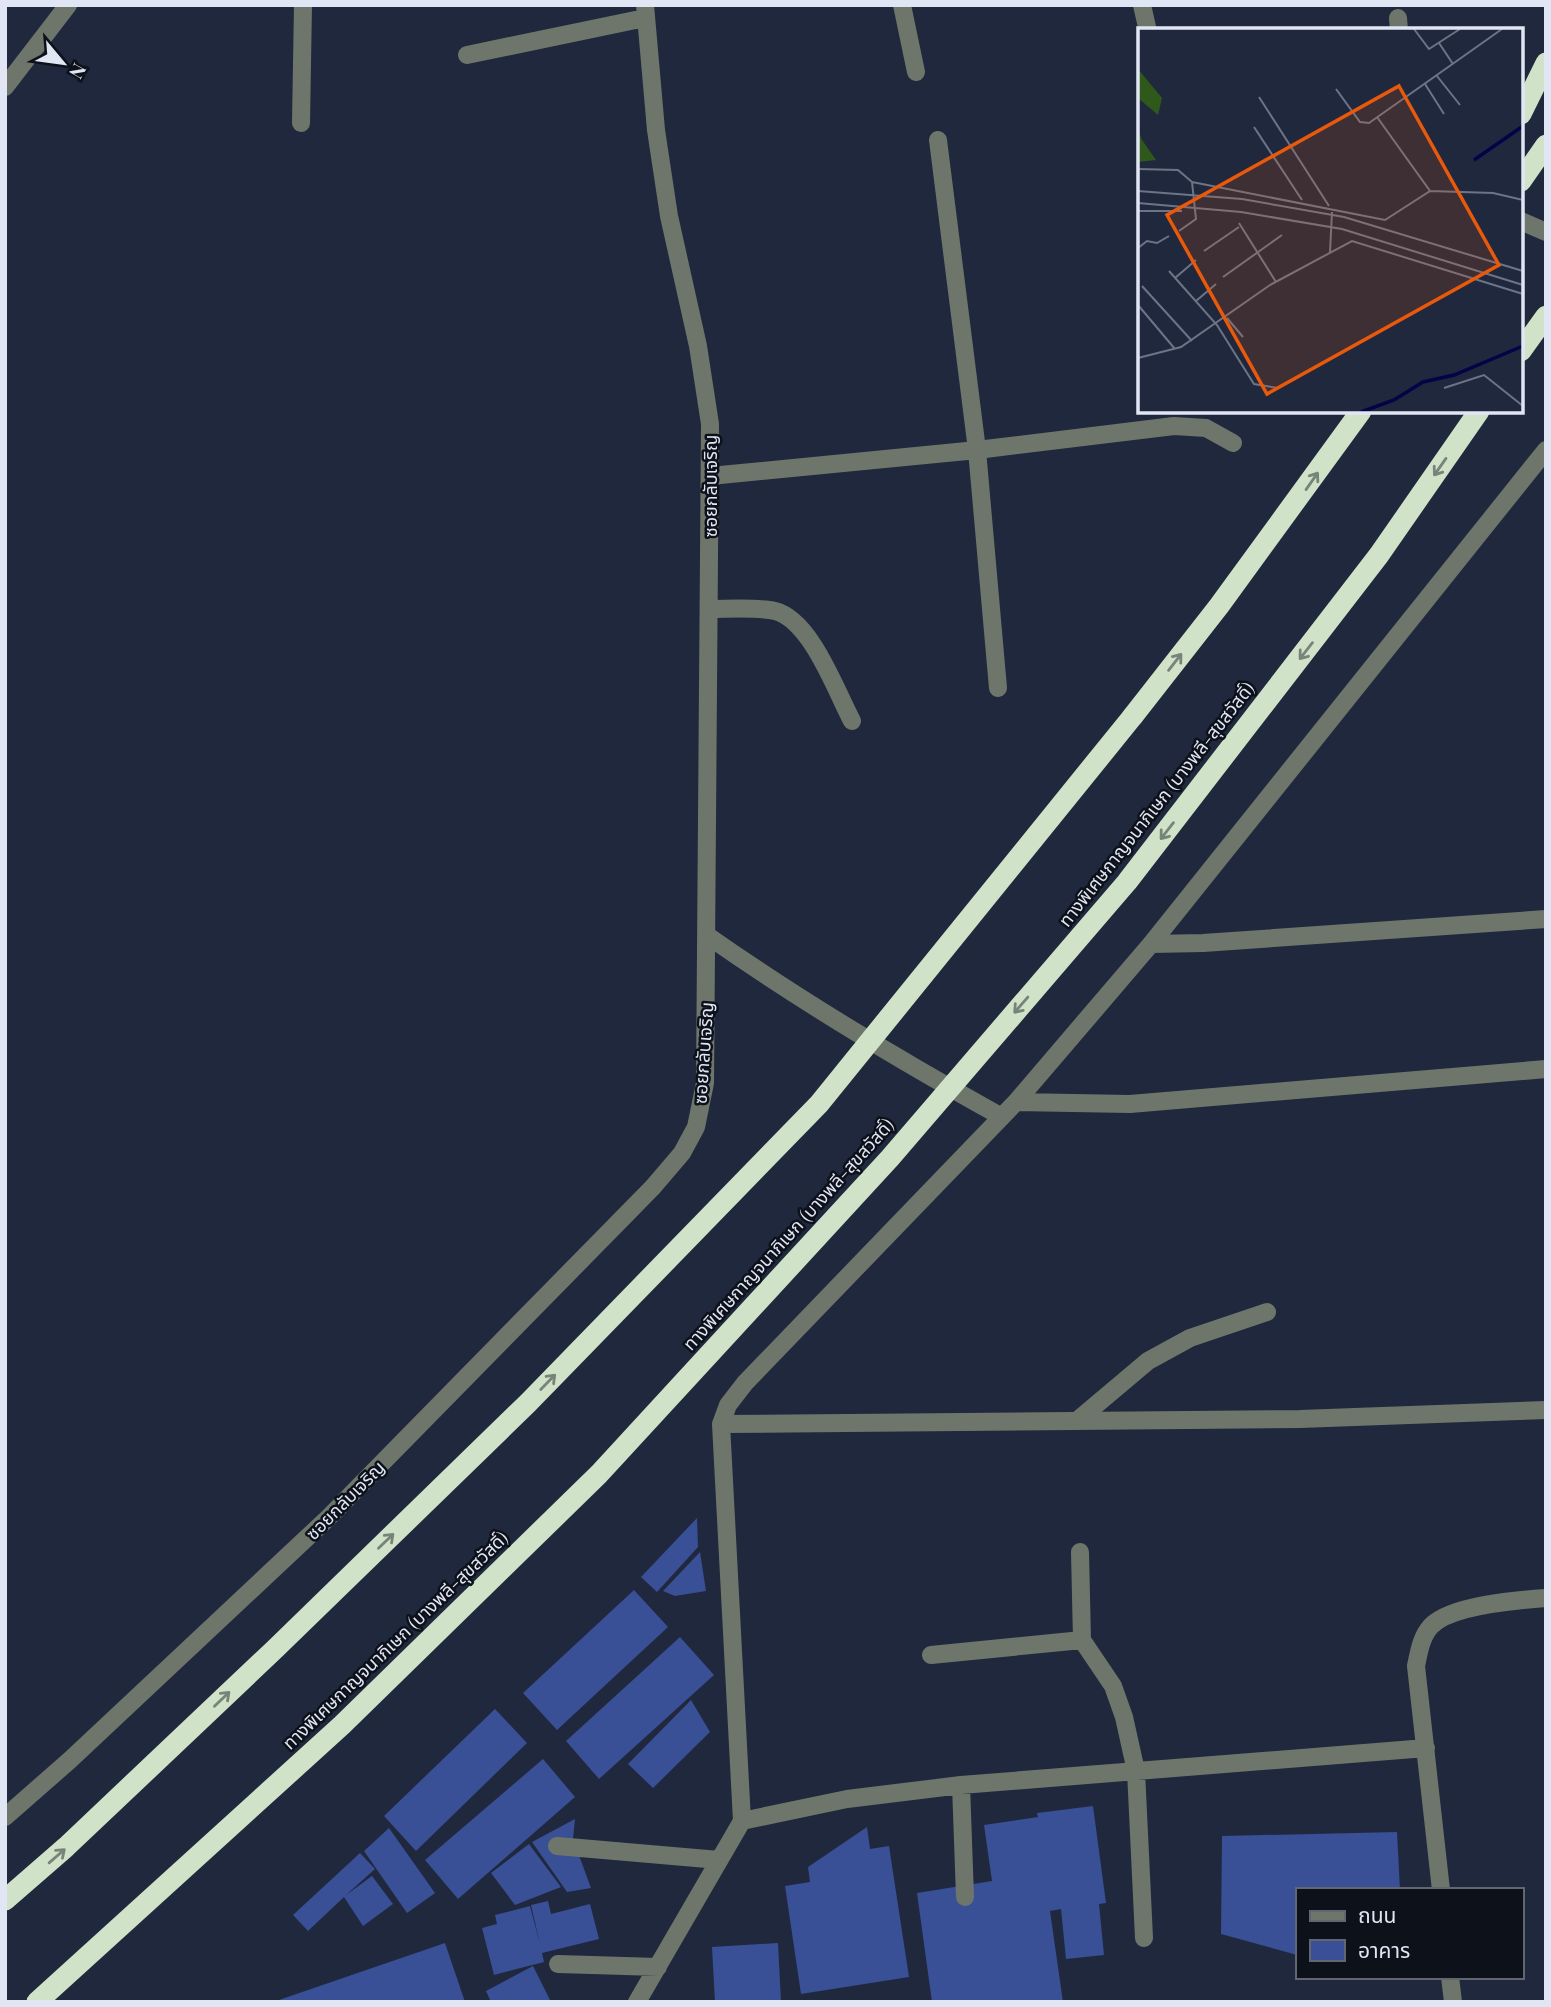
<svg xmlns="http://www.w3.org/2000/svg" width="1551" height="2007" font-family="'Playfair Display','Noto Sans Thai',serif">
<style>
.building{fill:#394f96}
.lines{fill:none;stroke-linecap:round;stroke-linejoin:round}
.minor{stroke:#6e766b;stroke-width:18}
.highway{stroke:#d0e3c8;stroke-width:21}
.highway-bridge{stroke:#d0e3c8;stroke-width:21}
.oneway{stroke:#78847a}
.labels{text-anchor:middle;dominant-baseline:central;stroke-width:5;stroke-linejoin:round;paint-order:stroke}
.street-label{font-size:18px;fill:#e1e6f5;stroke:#0d111a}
.inset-river{fill:none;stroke:#040347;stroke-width:3.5}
.inset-road{fill:none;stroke:#6d7487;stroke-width:2}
.view{fill:#e8590c;fill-opacity:0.15;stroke:#e8590c;stroke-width:3.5}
.inset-edge{fill:none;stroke:#e1e6f5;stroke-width:3.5}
</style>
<rect width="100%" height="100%" fill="#20283d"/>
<path class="building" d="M697,1518l1,29 -41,45 -16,-15z
M700,1552l6,39 -31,5 -12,-5z
M634,1590l34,37 -111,103 -34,-37z
M680,1637l34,38 -115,104 -33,-38z
M691,1700l19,32 -57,56 -25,-24z
M495,1709l32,34 -111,108 -32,-35z
M543,1759l32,38 -117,102 -33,-39z
M1093,1806l13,97 -7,1 5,51 -38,4 -5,-50 -11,2 13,91h-131l-15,-109 75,-12 -8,-56 54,-8 -1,-4z
M575,1819l-2,20 18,49 -24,4 -35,-50z
M867,1827l3,22 19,-3 20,131 -108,17 -16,-108 25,-4 -2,-15z
M389,1828l46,65 -28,20 -43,-62z
M1397,1832l3,58h-103v65l-76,-21 1,-98z
M529,1844l32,43 -46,18 -24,-32z
M360,1853l15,16 -29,26 26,-19 21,28 -30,22 -19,-29 -36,34 -15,-16z
M548,1901l3,13 39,-10 9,35 -57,14 2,9 -50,13 -12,-47 15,-4 -2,-9 35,-9 10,38 -9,-39z
M445,1943l20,59h-189v-1z
M778,1943l3,59h-66l-3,-55z
M533,1966l18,36h-60l-5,-11z"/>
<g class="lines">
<path class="minor" d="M902,5l14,67
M1142,5l5,22
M1398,18l1,12
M467,55l178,-37
M5,87l63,-82
M301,123l2,-118
M938,140l39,310 21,238
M1521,221l25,11
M710,476l267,-26 197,-24 32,2 27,15
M709,609c20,0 48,-2 66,2 36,9 61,80 77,110
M708,936c94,66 193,125 294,181
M1151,944l52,-1 343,-24
M1016,1102l114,2 416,-35
M1078,1420l70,-59 42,-23 77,-26
M721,1424l579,-5 246,-9
M1080,1552l2,88 31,46 11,31 12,54 8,167
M931,1655l151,-15
M1426,1748l-465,37 -114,14 -105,22 -21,-397 7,-19 17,-22 271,-281 135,-158 395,-494
M961,1785l4,112
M5,1817l65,-57 258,-242 325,-331 29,-34 14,-26 9,-44 5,-659 -12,-78 -29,-130 -13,-86 -11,-125
M557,1846l162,14
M1441,1890l-25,-224c3,-14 5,-29 15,-40 20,-21 87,-26 115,-28
M558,1964l100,3
M1450,1977l3,25
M637,2002l105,-181"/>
<path class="highway" d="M1521,114l25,-51
M1521,181l25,-36
M1521,351l25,-35
M1133,716l86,-110 142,-195"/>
<path class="highway-bridge" d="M5,1900l61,-53 209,-198 253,-246 291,-299 314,-388
M37,2002l305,-277 257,-251 291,-316 237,-276 252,-327 100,-144"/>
</g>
<defs><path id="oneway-shaft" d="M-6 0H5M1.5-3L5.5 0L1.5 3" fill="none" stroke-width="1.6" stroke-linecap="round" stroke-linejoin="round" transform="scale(1.75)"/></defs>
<g class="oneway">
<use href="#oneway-shaft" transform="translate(1440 467) rotate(125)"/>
<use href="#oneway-shaft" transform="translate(1312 481) rotate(-55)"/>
<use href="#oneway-shaft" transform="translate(1306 651) rotate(128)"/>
<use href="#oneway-shaft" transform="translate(1175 662) rotate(-52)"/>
<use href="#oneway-shaft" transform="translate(1167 831) rotate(128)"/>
<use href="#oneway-shaft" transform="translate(1021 1005) rotate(131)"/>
<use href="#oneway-shaft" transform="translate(548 1382) rotate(-46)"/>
<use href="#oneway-shaft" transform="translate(386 1541) rotate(-44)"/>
<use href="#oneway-shaft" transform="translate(222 1699) rotate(-44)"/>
<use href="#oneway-shaft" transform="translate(57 1856) rotate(-41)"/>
</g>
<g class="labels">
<g class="street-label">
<text transform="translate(710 486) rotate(-90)">ซอยกลับเจริญ</text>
<text transform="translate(1156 804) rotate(-52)">ทางพิเศษกาญจนาภิเษก (บางพลี-สุขสวัสดิ์)</text>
<text transform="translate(703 1053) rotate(-86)">ซอยกลับเจริญ</text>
<text transform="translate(788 1234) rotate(-48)">ทางพิเศษกาญจนาภิเษก (บางพลี-สุขสวัสดิ์)</text>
<text transform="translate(345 1500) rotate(-45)">ซอยกลับเจริญ</text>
<text transform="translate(395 1640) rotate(-44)">ทางพิเศษกาญจนาภิเษก (บางพลี-สุขสวัสดิ์)</text>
</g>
</g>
<g transform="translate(1138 28)">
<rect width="385" height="385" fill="#20283d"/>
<path d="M0,41l24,29 -4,17 -20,-17zM0,102l4,10 14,20 -18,2z" fill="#2f591b"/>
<path class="inset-river" d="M336,132l49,-34M223,384l33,-12 29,-18 31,-7 69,-29"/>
<path class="inset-road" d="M276,1l15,20 31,-20M301,15l14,21M299,48l23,29M287,56l19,30M198,61l24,33 9,1 133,-94M121,69l70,109M116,99l48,73M0,141l40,1 14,12 4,37 -17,12M54,154l193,38 45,-29 -53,-74M0,163l104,8 102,18 179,54M292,163l63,2 30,7M0,175l103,9 101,17 181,56M0,183h44M101,195l37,59M0,220l9,-7 10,2 12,-7M66,223l35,-24M192,224l2,-40M31,243l48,54 37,59 24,4M85,249l59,-42M37,250l21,-18M4,258l50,55M58,273l20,-17M0,277l37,44M89,290l16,19M0,330l43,-11 89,-62 82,-44 171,53M306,360l40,-13 39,31"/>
<path class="view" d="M261,58l100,179 -232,129 -100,-179z"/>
<rect width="385" height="385" class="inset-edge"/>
</g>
<rect width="1551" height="2007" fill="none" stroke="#e1e6f5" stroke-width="14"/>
<rect x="1296" y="1888" width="228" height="91" fill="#0d111a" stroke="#626672" stroke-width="2"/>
<rect x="1310" y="1911" width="35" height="10" fill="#6e766b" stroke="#626672" stroke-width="2"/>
<text x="1358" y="1923" font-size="21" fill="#e1e6f5">ถนน</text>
<rect x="1310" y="1940" width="35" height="21" fill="#394f96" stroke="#626672" stroke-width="2"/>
<text x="1358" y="1958" font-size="21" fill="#e1e6f5">อาคาร</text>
<g transform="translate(63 63) rotate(119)" stroke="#0d111a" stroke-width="5" paint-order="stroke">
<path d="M0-5L12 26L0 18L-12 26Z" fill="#e1e6f5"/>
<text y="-10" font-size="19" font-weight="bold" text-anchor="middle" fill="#e1e6f5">N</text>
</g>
</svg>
